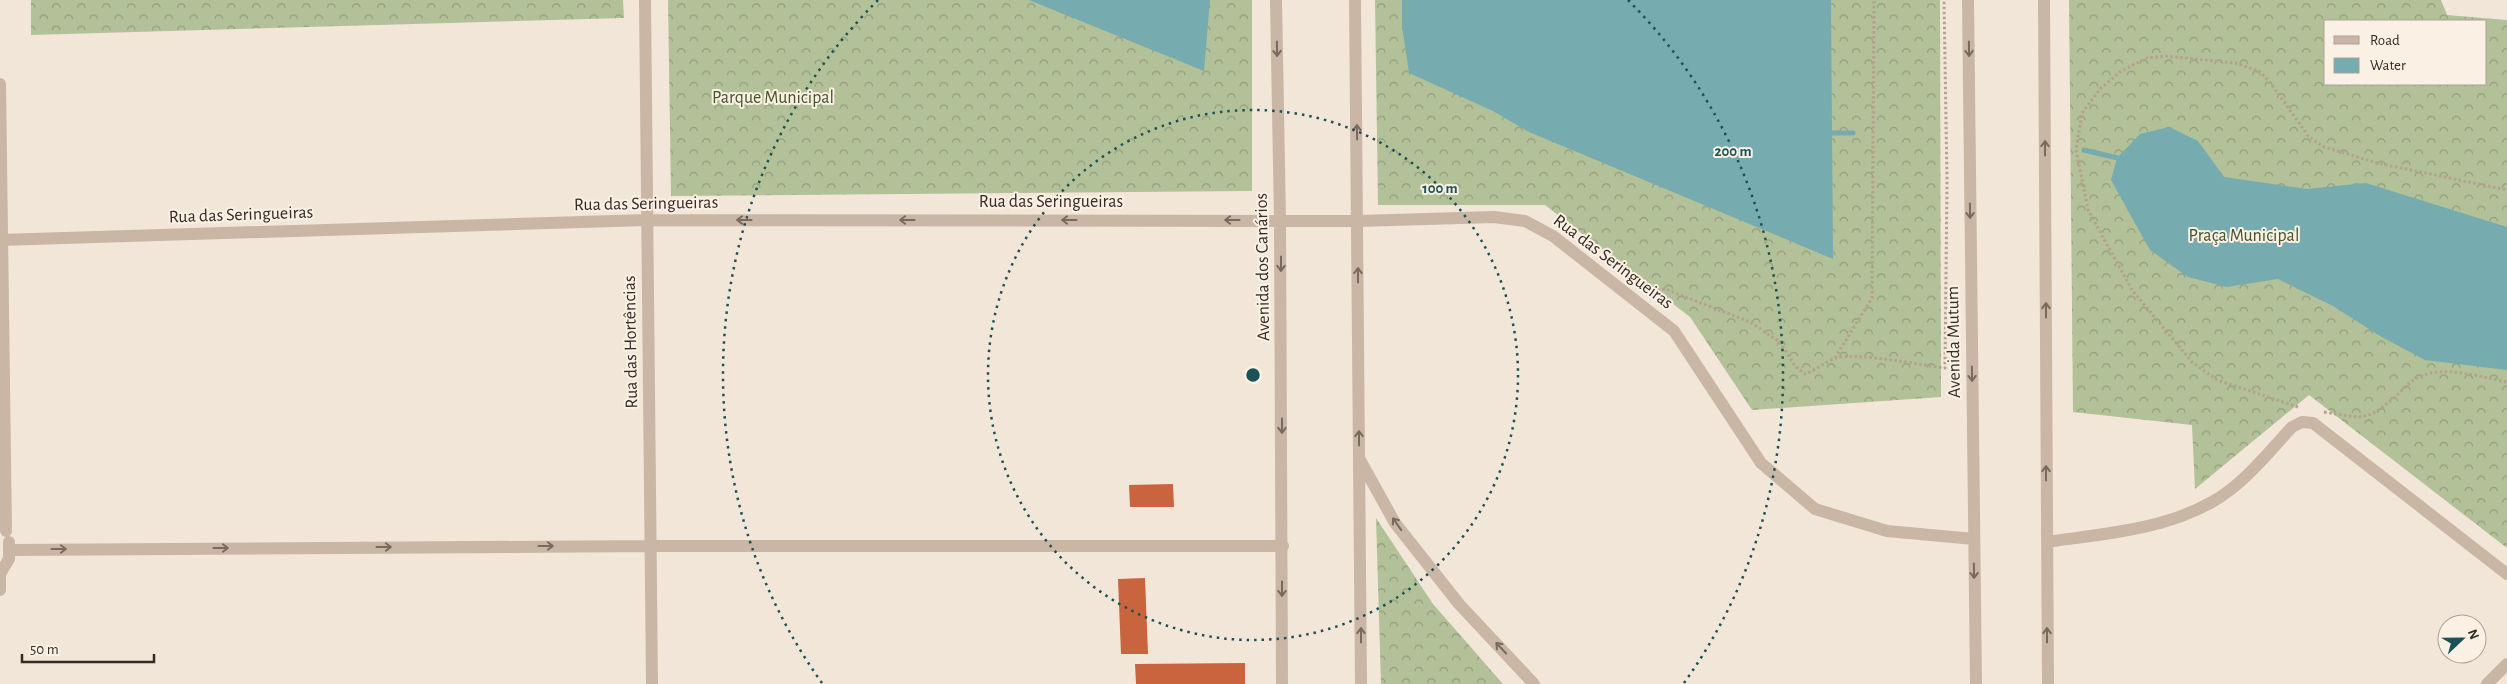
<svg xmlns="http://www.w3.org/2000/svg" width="2507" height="684" font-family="'Alegreya Sans',sans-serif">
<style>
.forest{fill:url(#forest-crowns);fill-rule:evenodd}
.water{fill:#76abb0}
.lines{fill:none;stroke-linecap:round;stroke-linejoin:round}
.stream{stroke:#76abb0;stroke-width:5}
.building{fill:#ca643e}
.path{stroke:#b6a08e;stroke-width:3;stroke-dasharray:2.5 2.5;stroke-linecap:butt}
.minor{stroke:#cab6a4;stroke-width:12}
.oneway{stroke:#786a5f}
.ring{fill:none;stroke:#1a5257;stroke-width:2.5;stroke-dasharray:2.5 5}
.labels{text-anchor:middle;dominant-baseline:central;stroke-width:4;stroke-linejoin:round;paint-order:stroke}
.park-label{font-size:18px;fill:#435429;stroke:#faf0e4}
.street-label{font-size:18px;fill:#352b26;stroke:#faf0e4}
.centre{fill:#1a5257;stroke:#faf0e4;stroke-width:2.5}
.ring-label{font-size:15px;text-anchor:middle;font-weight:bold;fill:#1a5257;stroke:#faf0e4;stroke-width:4;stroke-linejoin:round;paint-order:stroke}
</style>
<defs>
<pattern id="forest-crowns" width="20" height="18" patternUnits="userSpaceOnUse" patternTransform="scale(1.25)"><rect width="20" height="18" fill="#b2c198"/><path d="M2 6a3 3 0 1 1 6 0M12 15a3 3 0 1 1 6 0" fill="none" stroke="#929d7c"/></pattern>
</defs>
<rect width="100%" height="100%" fill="#f2e6d8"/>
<path class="forest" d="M31,0h592l1,18 -593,17z
M668,0h584v191l-581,5z
M1375,0h565l1,397 -189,13 -62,-93 -145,-112h-167z
M2069,0h372l6,15 60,5v528l-198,-153 -114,94 -3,-64 -119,-13zM2326,21h160v63h-160z
M1376,518l57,86 70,80h-122z"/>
<path class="water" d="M1029,0h181l-6,71z
M1402,0h429l2,259 -304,-127 -36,-21 -84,-38 -7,-47z
M2169,127l29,14 26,36 83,12 59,-6 141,44v143l-82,-10 -45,-24 -47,-30 -55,-27 -51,8 -39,-10 -38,-27 -39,-70 6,-22 23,-24z"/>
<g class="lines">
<path class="stream" d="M1827,133h26
M2084,150l38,9"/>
</g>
<path class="building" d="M1173,484l1,23h-44l-1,-22z
M1145,578l3,76h-27l-3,-75z
M1245,663v21h-109l-1,-20z"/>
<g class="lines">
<path class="path" d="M1647,290l18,-1 85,33 30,20 15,24 10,8c11,-4 23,-14 31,-16 19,-6 85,7 109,10l2,-187 -3,-181
M1835,358l37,-60 2,-298
M2298,407l-81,-27 -25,-18 -60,-72 -44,-80 -12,-60 6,-37 18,-24 21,-18 26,-13 18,-2 70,7 24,8 10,10 40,56 15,10 53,16 130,27
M2324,412c38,6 42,11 73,-17 6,-5 12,-13 20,-17 25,-14 63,-1 90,4"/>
<path class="minor" d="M645,0l7,684
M1276,0l4,220 2,464
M1355,0l6,684
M1968,0l8,684
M2044,0l4,684
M0,84l6,447
M0,240l647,-20 711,1 136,-4 31,4 28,15 121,95 87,132 54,46 72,22 87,8
M1360,460l35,63 64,81 75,80
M2047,542c55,-8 116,-12 165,-40 32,-18 56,-49 80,-75l10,-5 11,1 194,151
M10,550l640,-4h633
M0,574l9,-15v-17
M0,590v-16
M2487,684l20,-20"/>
</g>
<defs><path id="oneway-shaft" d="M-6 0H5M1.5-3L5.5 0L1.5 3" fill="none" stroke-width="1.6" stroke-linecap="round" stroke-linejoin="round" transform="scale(1.25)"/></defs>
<g class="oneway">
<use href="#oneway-shaft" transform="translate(1277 49) rotate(89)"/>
<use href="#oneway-shaft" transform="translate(1969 49) rotate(89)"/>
<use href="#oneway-shaft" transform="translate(1357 132) rotate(-91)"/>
<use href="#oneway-shaft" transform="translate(2045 148) rotate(-90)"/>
<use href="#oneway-shaft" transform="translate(1970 211) rotate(89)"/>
<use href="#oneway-shaft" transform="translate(744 220) rotate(180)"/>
<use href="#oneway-shaft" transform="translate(907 220) rotate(180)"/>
<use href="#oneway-shaft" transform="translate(1069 220) rotate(180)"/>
<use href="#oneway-shaft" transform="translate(1232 220) rotate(180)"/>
<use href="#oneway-shaft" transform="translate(1281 264) rotate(90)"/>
<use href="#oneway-shaft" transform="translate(1358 275) rotate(-90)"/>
<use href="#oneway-shaft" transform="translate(2046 310) rotate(-90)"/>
<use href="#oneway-shaft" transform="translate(1972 374) rotate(89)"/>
<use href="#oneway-shaft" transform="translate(1282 426) rotate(90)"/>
<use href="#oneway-shaft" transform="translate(1359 438) rotate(-90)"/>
<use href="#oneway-shaft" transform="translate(2046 473) rotate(-90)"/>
<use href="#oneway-shaft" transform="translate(1397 524) rotate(-125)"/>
<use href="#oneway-shaft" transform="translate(546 546)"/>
<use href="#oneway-shaft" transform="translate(384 547)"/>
<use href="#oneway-shaft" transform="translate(221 548)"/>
<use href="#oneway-shaft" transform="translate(59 549)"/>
<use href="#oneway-shaft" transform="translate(1974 571) rotate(89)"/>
<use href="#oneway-shaft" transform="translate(1282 589) rotate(90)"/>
<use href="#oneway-shaft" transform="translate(1361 635) rotate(-90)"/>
<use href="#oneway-shaft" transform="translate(2047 635) rotate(-90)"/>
<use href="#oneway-shaft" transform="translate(1501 648) rotate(-133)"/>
</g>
<g class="ring">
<circle cx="1253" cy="375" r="265"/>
<path d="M822 683A530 530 0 0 1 878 0M1628 0A530 530 0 0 1 1684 683"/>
</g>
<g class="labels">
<g class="park-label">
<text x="773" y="98">Parque Municipal</text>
<text x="2244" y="236">Praça Municipal</text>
</g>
<g class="street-label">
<text x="1051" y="202">Rua das Seringueiras</text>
<text transform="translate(646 204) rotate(-1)">Rua das Seringueiras</text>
<text transform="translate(241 215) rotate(-2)">Rua das Seringueiras</text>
<text transform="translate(1613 262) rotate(37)">Rua das Seringueiras</text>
<text transform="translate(1263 267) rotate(-91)">Avenida dos Canários</text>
<text transform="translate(631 342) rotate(-91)">Rua das Hortências</text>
<text transform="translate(1954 342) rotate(-91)">Avenida Mutum</text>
</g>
</g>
<circle cx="1253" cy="375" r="8" class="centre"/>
<g class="ring-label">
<text x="1733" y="156">200 m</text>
<text x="1440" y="193">100 m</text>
</g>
<rect x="2324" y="20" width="162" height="65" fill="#faf0e4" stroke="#aba198"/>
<rect x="2334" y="36" width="25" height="8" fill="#cab6a4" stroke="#aba198"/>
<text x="2370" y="45" font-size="15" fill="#352b26">Road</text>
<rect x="2334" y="58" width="25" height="15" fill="#76abb0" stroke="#aba198"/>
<text x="2370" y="70" font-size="15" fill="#352b26">Water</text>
<g transform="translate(2462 639) rotate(68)"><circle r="24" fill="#faf0e4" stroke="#aba198"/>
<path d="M0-4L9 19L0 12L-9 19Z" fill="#1a5257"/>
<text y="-8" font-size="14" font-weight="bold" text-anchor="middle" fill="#352b26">N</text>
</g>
<path d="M22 654v8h132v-8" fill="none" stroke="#352b26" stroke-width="2.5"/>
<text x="30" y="654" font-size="15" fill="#352b26" stroke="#faf0e4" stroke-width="4" paint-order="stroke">50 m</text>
</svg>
